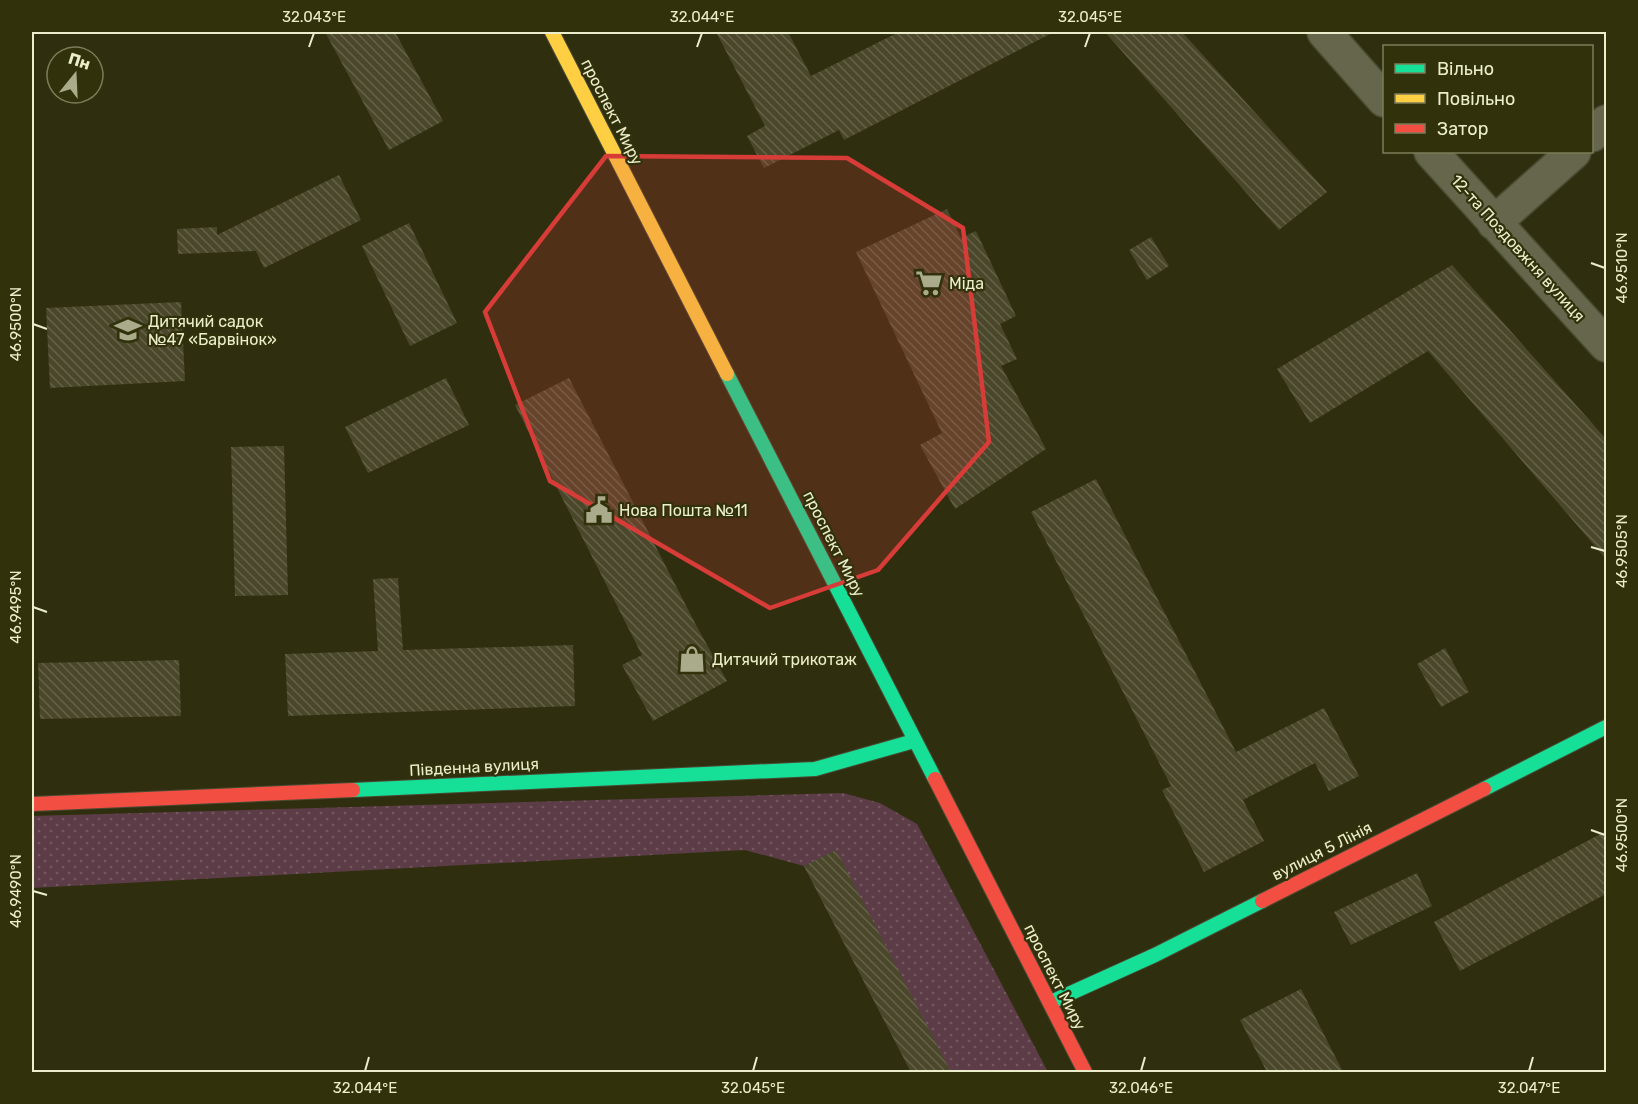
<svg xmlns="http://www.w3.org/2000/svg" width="1638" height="1104" font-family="Rubik,sans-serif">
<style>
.grass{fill:url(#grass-dots)}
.building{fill:url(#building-back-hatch)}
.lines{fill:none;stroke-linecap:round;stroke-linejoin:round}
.street-casing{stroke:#4a4b33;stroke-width:36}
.fast-casing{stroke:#4a4b33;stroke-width:16}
.slow-casing{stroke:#4a4b33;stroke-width:16}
.jam-casing{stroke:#4a4b33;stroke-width:16}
.street{stroke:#66664c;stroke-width:33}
.fast{stroke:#16e098;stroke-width:14}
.slow{stroke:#ffcf43;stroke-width:14}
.jam{stroke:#f24e42;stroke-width:14}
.marked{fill:#d83c38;fill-opacity:0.2;stroke:#d83c38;stroke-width:4.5;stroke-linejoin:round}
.ticks{fill:none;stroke:#eceecb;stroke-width:2}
.labels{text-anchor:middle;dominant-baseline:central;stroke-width:4.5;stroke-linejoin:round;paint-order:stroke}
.street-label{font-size:16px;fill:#eceecb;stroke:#31310c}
.poi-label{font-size:16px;fill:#eceecb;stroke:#31310c;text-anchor:start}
.neatline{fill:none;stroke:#eceecb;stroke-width:2}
.ticks-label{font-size:15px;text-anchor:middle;fill:#eceecb}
</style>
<defs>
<pattern id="grass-dots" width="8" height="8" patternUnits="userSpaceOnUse" patternTransform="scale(1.5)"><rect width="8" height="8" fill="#5c3c47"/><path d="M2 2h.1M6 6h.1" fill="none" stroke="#745860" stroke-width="1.8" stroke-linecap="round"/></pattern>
<pattern id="building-back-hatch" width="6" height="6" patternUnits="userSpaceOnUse" patternTransform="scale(1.5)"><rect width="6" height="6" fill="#4a472a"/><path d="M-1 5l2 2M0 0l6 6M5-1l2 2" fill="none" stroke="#646248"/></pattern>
</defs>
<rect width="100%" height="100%" fill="#2f2f10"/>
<path class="grass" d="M843,793l37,10 37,21 131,248h-137l-107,-206 -59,-16 -713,38v-72z"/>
<path class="building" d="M325,32h70l48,89 -54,29z
M716,32h72l23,44 88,-44h155l-210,108 -5,-10 -75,38 -17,-32 18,-10z
M1105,32h77l145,160 -48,38z
M339,175l22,45 -97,48 -8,-17 -78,3 -1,-25 40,-2v8z
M947,209l14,29 15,-7 40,85 -16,8 17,35 -16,7 45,83 -91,60 -35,-64 22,-12 -86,-181z
M409,223l48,100 -47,23 -48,-100z
M1151,237l18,29 -22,14 -18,-30z
M1452,265l154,174v120l-178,-208 -118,72 -33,-54z
M181,302l4,79 -135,7 -4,-80z
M446,378l23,47 -101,48 -23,-46z
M569,378l127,247 31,56 -74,40 -31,-56 20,-10 -127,-250z
M284,446l4,149 -53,1 -4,-149z
M1096,479l140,273 88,-44 35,68 -30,15 -14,-28 -72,37 21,41 -60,31 -42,-82 9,-4 -140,-274z
M398,578l5,72 170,-5 2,61 -287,10 -3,-62 93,-3 -5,-72z
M1445,648l24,44 -28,15 -24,-43z
M179,660l2,56 -141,3 -2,-56z
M1606,831v63l-146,77 -26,-49z
M836,850l115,222h-40l-107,-206z
M1417,873l15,33 -81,39 -17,-33z
M1301,989l42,83h-76l-27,-52z"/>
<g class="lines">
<defs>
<path id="street" d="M1324,32l60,68
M1592,135l14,-13
M1431,152l175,193
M1494,223l80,-71"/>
<path id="fast" d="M727,374l208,405
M1484,789l122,-62
M353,790l462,-21 99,-28
M1051,1002l104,-47 107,-54"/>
<path id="slow" d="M552,32l175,342"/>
<path id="jam" d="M935,779l150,293
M32,804l321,-14
M1262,901l222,-112"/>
</defs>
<use href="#street" class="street-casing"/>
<use href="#fast" class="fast-casing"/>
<use href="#slow" class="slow-casing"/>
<use href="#jam" class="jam-casing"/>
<use href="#street" class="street"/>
<use href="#fast" class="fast"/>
<use href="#slow" class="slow"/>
<use href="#jam" class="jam"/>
</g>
<path class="marked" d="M606,156l241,2 116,70 26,214 -111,128 -108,38 -220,-127 -65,-169z"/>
<path class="ticks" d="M309,47l5,-14M697,47l5,-14M1085,47l5,-14M1591,263l14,5M33,324l14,5M1591,547l14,4M33,607l14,5M1591,830l14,5M33,891l14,4M365,1071l4,-14M753,1071l4,-14M1141,1071l4,-14M1529,1071l4,-14"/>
<defs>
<symbol id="supermarket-bare" viewBox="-9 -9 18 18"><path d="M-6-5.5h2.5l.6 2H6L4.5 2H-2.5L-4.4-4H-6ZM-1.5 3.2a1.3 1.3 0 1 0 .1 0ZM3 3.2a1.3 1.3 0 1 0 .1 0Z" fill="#aaab8a" stroke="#31310c" stroke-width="2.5" paint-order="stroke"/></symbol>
<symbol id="school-bare" viewBox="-9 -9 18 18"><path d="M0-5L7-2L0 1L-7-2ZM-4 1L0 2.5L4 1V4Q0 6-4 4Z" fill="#aaab8a" stroke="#31310c" stroke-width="2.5" paint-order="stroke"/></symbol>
<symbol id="civic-bare" viewBox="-9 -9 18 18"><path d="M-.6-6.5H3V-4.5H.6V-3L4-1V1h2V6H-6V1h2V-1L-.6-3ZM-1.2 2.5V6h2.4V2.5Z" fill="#aaab8a" stroke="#31310c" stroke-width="2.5" paint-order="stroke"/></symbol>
<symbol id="shop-bare" viewBox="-9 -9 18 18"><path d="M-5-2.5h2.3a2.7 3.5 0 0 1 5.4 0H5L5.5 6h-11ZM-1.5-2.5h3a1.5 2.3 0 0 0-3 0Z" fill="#aaab8a" stroke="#31310c" stroke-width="2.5" paint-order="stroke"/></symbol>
</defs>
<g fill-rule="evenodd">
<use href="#supermarket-bare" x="910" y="264" width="38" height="38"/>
<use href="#school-bare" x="109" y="311" width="38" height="38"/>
<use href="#civic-bare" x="580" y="491" width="38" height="38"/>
<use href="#shop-bare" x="673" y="640" width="38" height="38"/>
</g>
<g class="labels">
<g class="street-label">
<text transform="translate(612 112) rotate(63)">проспект Миру</text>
<text transform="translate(1518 248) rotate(48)">12-та Поздовжня вулиця</text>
<text transform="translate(834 544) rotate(63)">проспект Миру</text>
<text transform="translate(474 767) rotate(-3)">Південна вулиця</text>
<text transform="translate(1322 851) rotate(-27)">вулиця 5 Лінія</text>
<text transform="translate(1055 977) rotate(63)">проспект Миру</text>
</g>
<g class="poi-label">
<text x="949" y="283">Міда</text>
<text x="148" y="321">Дитячий садок<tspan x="148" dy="18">№47 «Барвінок»</tspan></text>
<text x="619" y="510">Нова Пошта №11</text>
<text x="712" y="659">Дитячий трикотаж</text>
</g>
</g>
<rect width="1638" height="1104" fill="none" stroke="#31310c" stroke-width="66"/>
<rect x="1383" y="45" width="210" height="108" fill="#31310c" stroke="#7c7d58" stroke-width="1.5"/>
<rect x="1395" y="64" width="30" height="9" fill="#16e098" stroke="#7c7d58" stroke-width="1.5"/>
<text x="1437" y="75" font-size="18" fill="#eceecb">Вільно</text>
<rect x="1395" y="94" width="30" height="9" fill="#ffcf43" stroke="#7c7d58" stroke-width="1.5"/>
<text x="1437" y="105" font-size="18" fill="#eceecb">Повільно</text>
<rect x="1395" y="124" width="30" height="9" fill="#f24e42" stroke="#7c7d58" stroke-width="1.5"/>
<text x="1437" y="135" font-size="18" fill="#eceecb">Затор</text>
<g transform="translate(75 75) rotate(18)"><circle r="28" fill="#31310c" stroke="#7c7d58" stroke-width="1.5"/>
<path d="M0-4.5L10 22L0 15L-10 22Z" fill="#aaab8a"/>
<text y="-9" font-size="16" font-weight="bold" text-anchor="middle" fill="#eceecb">Пн</text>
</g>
<rect x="33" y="33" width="1572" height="1038" class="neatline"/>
<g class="ticks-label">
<text x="314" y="22">32.043°E</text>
<text x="702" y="22">32.044°E</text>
<text x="1090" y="22">32.045°E</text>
<text transform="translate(1622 268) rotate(-90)" y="5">46.9510°N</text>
<text transform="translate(16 324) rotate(-90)" y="5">46.9500°N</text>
<text transform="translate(1622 551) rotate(-90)" y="5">46.9505°N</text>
<text transform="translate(16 607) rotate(-90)" y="5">46.9495°N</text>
<text transform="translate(1622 835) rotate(-90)" y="5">46.9500°N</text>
<text transform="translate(16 891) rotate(-90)" y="5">46.9490°N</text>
<text x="365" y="1093">32.044°E</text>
<text x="753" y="1093">32.045°E</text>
<text x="1141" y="1093">32.046°E</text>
<text x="1529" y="1093">32.047°E</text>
</g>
</svg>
